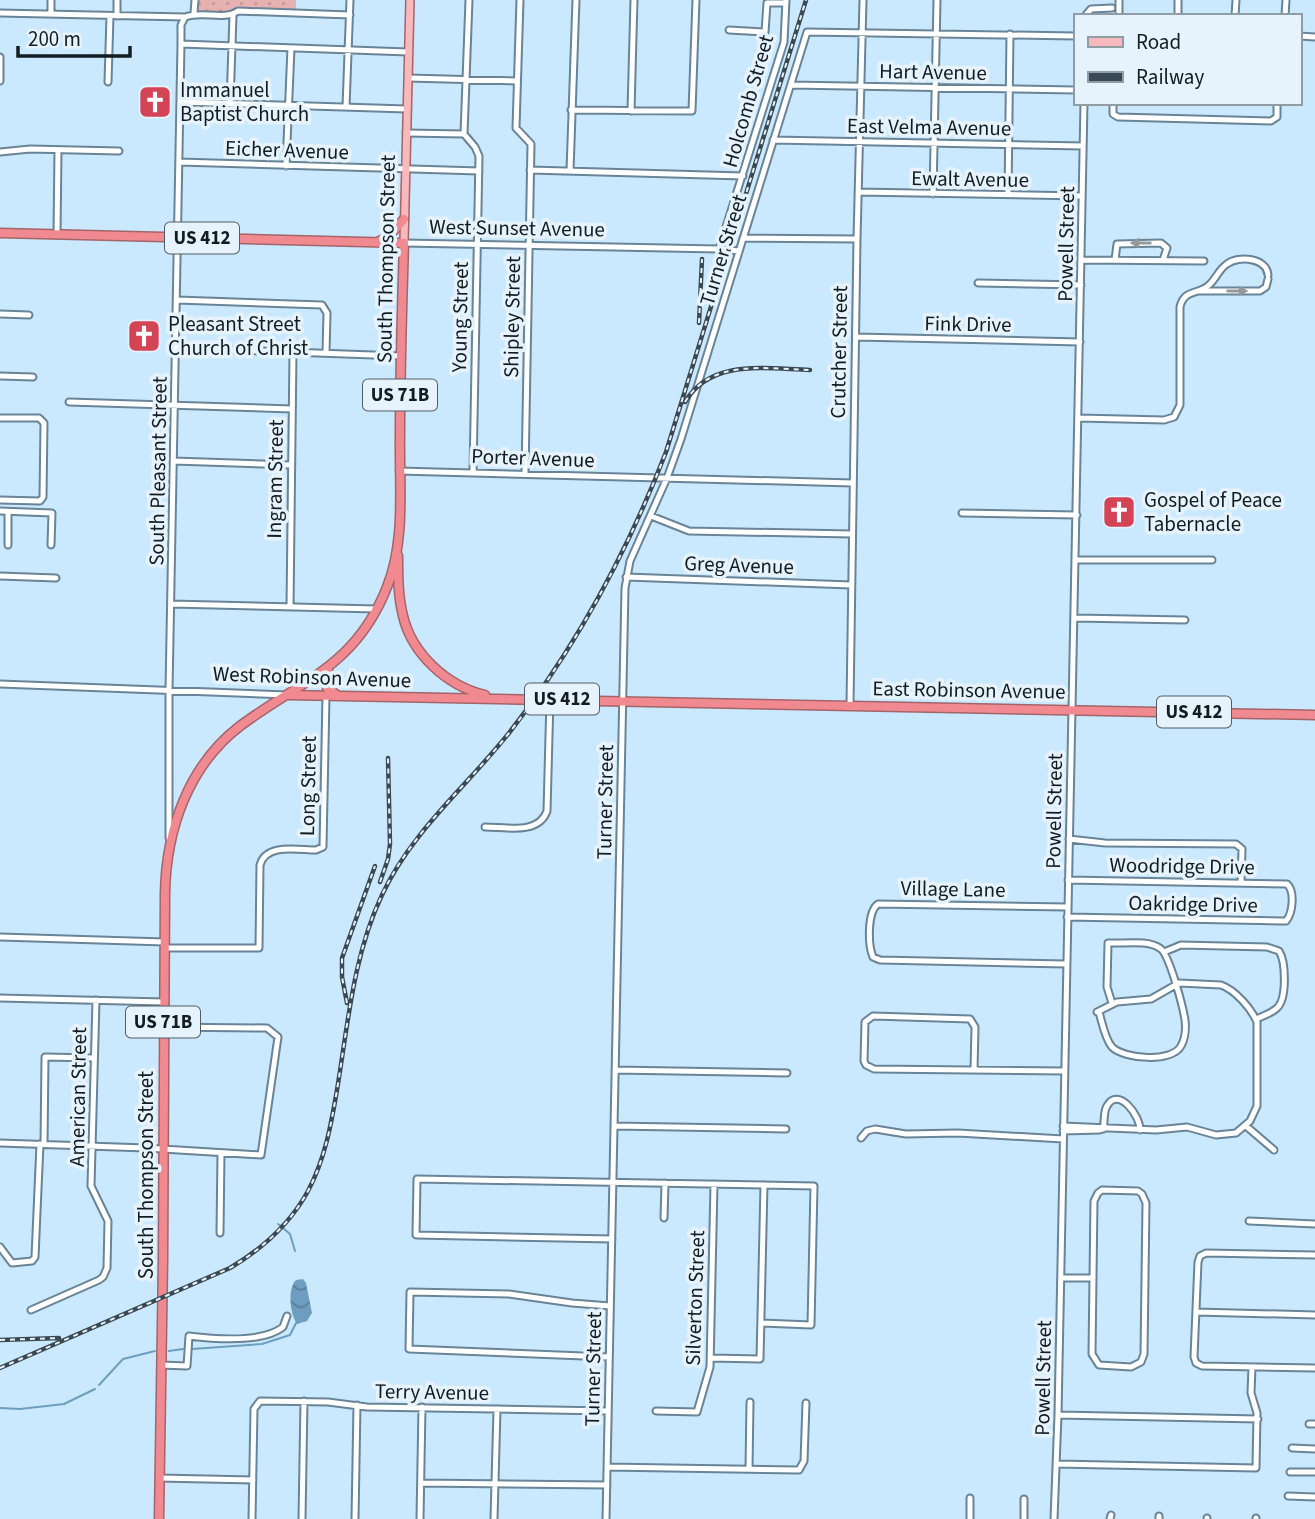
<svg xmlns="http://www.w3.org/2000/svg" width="1315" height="1519" font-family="'Source Sans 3',sans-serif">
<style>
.park{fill:url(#park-dots)}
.water{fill:url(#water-waves)}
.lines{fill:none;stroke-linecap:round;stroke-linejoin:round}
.stream{stroke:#6e9ebf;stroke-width:2}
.minor-casing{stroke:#688496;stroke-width:9}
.major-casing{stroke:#a3646a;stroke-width:10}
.highway-casing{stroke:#a3646a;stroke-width:11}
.minor{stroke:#fff;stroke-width:5}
.major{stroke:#f7b9bc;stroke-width:7}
.highway{stroke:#f18a90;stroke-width:8}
.rail-casing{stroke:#3a4953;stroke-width:4.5}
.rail{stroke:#e7f3fc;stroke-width:2;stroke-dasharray:5;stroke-linecap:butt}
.oneway{fill:#94999c}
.labels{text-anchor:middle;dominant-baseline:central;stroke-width:7;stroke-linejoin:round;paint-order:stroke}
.shield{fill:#e7f3fc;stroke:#515c64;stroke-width:2}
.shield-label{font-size:19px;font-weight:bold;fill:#111c23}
.street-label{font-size:21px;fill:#111c23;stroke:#e7f3fc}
.poi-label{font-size:21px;fill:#111c23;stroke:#e7f3fc;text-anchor:start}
</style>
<defs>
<pattern id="park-dots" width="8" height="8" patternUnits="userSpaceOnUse" patternTransform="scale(1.75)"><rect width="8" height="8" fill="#e7b0b1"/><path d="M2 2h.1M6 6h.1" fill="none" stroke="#c59798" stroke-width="1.8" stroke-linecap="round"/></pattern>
<pattern id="water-waves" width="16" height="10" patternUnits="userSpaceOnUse" patternTransform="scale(1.75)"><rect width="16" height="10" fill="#6e9ebf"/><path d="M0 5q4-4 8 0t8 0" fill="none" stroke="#59809b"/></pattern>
</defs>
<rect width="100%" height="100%" fill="#cbe9fe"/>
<path class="park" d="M195,0h101v13l-58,-2 -5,4 -39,-2z"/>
<path class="water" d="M303,1279l3,4 6,30 -5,8 -10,3c-7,-10 -10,-35 -1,-44z"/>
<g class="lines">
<path class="stream" d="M278,1224l3,2
M283,1228l7,6 5,17
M192,1349l70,-5 28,-9 6,-12
M169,1351l14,-2
M99,1385l24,-26 32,-8
M0,1408l20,1 44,-5 31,-15"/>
<defs>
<path id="minor" d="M469,0l-5,134 11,13 4,9 -6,316
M520,0l-4,128 15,16 -6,330
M0,13l185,4c17,-7 39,4 53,-6l112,4
M194,13l1,-13
M51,14v-14
M117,16v-16
M1085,16l6,-7 21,-1
M1119,16v-16
M1178,16v-16
M1235,16l1,-16
M1285,16l1,-16
M729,30l36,2 2,-29h19
M1299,36l16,1
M181,44l227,8
M0,57v24
M408,78l109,3
M108,82l2,-66
M791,85l284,5
M180,102l227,7
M1113,103v11l5,3 153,4 6,-4v-14
M230,104l3,-89
M346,107l4,-107
M571,110l121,1 4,-111
M631,111l3,-111
M406,133l58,1
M773,140l310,6
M0,152l30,-3 89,2
M179,162l300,9
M286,166l5,-118
M530,170l213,6
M570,171l6,-171
M858,192l224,4
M933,194l4,-194
M1008,195l2,-161
M57,234l1,-84
M744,238l113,1
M404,243l315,6 20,2
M719,249l65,-207 2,-42
M1082,260l122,1
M1115,260l2,-16 44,-1 6,5 -4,12
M978,283l103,2
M1199,291h61l6,-4 2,-8
M177,300l145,5 5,8 -1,40
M0,314l29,1
M856,337l224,5
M175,348l226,8
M0,376l33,1
M69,402l223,7
M0,418h39l5,5 -1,74 -3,4 -40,-1
M1079,418l85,2 10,-3 6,-12v-98c4,-18 18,-12 29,-22 7,-6 10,-16 18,-21 12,-9 40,-6 41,11
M174,461l117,4
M399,471l454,12
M0,511l52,2 -1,32
M962,513l115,2
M651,516l38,15 163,3
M8,545v-33
M1076,560h136
M0,576l56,2
M626,577l225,8
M171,604l205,5
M290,607l3,-255
M1075,618l110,2
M0,684l287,11
M850,704l7,-465 6,-239
M485,827c20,0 54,8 62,-16l3,-112
M169,838v-148l12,-646v-19l4,-8
M1069,839l36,4 131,1 6,5 -1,34
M1067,917l215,4h4c7,-8 9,-30 1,-37l-219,-4
M0,937l165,5
M165,948h94l1,-83c6,-22 37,-15 56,-15l7,-3 3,-151
M1164,952l17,-7 86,2 12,4c7,11 8,48 -2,57 -5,5 -14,8 -21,11
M1066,964l-186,-4 -7,-3c-5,-12 -6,-45 5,-53l189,3
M0,998l164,4
M1099,1012c3,10 6,27 13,35 12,12 60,16 69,-1 4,-7 5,-18 4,-26 -2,-13 -15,-63 -24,-71 -12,-10 -38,-5 -53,-6l-1,44 5,16
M615,1070l172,3
M974,1070l1,-43 -5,-8 -97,-3 -8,6 -1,39 2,4 8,4 190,2
M614,1126l172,3
M1063,1126l93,4 31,-3 29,8 20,-2 14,-12 7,-15v-84c-6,-14 -22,-32 -36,-37l-42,-2 -28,16 -34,3 -20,10
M1246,1126l28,24
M1103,1129c2,-7 0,-17 4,-23 11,-20 33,9 33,24
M1063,1131l37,-1
M861,1138l6,-7 8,-2 31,5 52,-1 105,6
M0,1143l146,5 115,7 17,-118 -11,-9 -104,-1
M44,1144l1,-87 49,1
M1102,1190l36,1 4,3 4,9 -2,151 -3,8 -10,5 -32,-2 -7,-11 2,-153 4,-8z
M664,1218l1,-35
M1249,1221l66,3
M220,1233l1,-80
M612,1239l-196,-4 1,-56 397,7 -3,139 -50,-2
M0,1247l12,16 20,-2 3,-4 5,-113
M1315,1255l-109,-2 -6,3 -2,6 -4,95 2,6 6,3 113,2
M1061,1278h32
M31,1310l68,-30 4,-3 4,-9 1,-47 -17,-35 5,-186
M1196,1312l119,3
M609,1357l-200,-8 1,-57 99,2 63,9 38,3
M711,1358l49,1 4,-174
M161,1365l26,1 2,-30c25,3 74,7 94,-9l4,-11
M656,1411l41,1 13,-45 4,-183
M1058,1415l200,4
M1309,1424h6
M1292,1448l23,1
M1057,1464l199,4 1,-55 -6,-20 1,-26
M607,1467l192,3 5,-9 2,-58
M749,1469l1,-67
M1290,1472h25
M159,1478l94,2
M421,1483l186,2
M1288,1496l27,1
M252,1519l2,-110 6,-8 68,1 39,5 241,4
M302,1519l2,-118
M355,1519l2,-114
M420,1519l2,-112
M494,1519l3,-110
M606,1519l19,-931 5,-27 37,-83 14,-39 126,-407 268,4
M970,1519v-21
M1024,1519v-20
M1054,1519l4,-104 26,-1312
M1110,1519l1,-4
M1159,1519v-3
M1207,1519v-1
M1256,1519v-1"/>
<path id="major" d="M404,243l6,-243"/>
<path id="highway" d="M0,233l404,10c-2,64 -4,128 -4,191 -1,50 6,106 -13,153 -31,79 -85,93 -147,139 -52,40 -74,104 -75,168l-2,366 -4,259
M378,242l12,-7 14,-16
M398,556c0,20 0,40 5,60 9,38 44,70 82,79
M328,668l-1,20 10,7
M289,695l1026,20"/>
</defs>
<use href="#minor" class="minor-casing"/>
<use href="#major" class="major-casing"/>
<use href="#highway" class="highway-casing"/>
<use href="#minor" class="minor"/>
<use href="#major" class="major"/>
<use href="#highway" class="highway"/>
<defs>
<path id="rail" d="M699,323l3,-64
M685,402c26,-44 81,-33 125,-32
M380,882l8,-23 2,-15 -2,-86
M347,1003l-5,-26v-19l33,-92
M0,1340l59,-2
M0,1368l230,-100c32,-19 60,-44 78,-77 17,-32 23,-66 29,-101 11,-66 16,-134 45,-195 29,-63 85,-109 127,-162 67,-86 118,-180 157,-281l140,-452"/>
</defs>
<use href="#rail" class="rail-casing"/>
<use href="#rail" class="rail"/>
</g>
<defs><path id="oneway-solid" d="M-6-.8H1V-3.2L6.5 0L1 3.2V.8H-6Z" transform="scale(1.75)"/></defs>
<g class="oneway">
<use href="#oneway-solid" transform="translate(1141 243) rotate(-180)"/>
<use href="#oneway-solid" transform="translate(1237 291)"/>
</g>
<defs>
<symbol id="church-square" viewBox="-11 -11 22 22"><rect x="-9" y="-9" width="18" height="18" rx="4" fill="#d44457" stroke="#e7f3fc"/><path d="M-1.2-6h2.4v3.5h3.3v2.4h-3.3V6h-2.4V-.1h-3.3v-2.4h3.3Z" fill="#fff"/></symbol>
</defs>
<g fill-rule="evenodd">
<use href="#church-square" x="136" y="83" width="38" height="38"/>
<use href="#church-square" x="125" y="317" width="38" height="38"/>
<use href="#church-square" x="1100" y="493" width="38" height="38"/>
</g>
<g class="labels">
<g class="shield">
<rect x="165" y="222.5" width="74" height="31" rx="5"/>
<rect x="363" y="379.5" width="74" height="31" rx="5"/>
<rect x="525" y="683.5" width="74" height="31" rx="5"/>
<rect x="1157" y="696.5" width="74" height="31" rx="5"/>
<rect x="126" y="1006.5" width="74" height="31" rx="5"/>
</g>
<g class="shield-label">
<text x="202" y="238">US 412</text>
<text x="400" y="395">US 71B</text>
<text x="562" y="699">US 412</text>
<text x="1194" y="712">US 412</text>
<text x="163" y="1022">US 71B</text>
</g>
<g class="street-label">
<text transform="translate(933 72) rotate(1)">Hart Avenue</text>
<text transform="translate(748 101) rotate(-74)">Holcomb Street</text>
<text transform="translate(929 127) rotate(1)">East Velma Avenue</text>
<text transform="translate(287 150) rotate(2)">Eicher Avenue</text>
<text transform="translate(970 179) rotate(1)">Ewalt Avenue</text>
<text transform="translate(517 228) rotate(1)">West Sunset Avenue</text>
<text transform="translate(1066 244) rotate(-89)">Powell Street</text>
<text transform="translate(723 250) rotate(-73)">Turner Street</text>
<text transform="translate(386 259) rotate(-89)">South Thompson Street</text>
<text transform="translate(460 317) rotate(-89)">Young Street</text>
<text transform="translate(512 317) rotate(-89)">Shipley Street</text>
<text transform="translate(968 324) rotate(1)">Fink Drive</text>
<text transform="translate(839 352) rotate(-89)">Crutcher Street</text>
<text transform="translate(533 458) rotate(2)">Porter Avenue</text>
<text transform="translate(158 471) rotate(-89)">South Pleasant Street</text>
<text transform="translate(275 479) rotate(-89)">Ingram Street</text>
<text transform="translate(739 565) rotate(2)">Greg Avenue</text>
<text transform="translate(312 677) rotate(2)">West Robinson Avenue</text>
<text transform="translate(969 690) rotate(1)">East Robinson Avenue</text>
<text transform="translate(308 786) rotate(-89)">Long Street</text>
<text transform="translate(605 802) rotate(-89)">Turner Street</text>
<text transform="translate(1054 811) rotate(-89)">Powell Street</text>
<text transform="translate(1182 866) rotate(1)">Woodridge Drive</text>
<text transform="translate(953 889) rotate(1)">Village Lane</text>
<text transform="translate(1193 904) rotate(1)">Oakridge Drive</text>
<text transform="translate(78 1097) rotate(-89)">American Street</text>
<text transform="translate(146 1175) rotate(-90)">South Thompson Street</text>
<text transform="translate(695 1298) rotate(-88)">Silverton Street</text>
<text transform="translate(593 1369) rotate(-89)">Turner Street</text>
<text transform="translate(1043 1378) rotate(-89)">Powell Street</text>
<text transform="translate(432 1392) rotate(1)">Terry Avenue</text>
</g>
<g class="poi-label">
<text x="180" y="90">Immanuel<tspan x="180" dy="24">Baptist Church</tspan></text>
<text x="168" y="324">Pleasant Street<tspan x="168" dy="24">Church of Christ</tspan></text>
<text x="1144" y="500">Gospel of Peace<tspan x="1144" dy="24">Tabernacle</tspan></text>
</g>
</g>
<rect x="1074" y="14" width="228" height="91" fill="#e7f3fc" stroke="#919da5" stroke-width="2"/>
<rect x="1088" y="37" width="35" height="10" fill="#f7b9bc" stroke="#919da5" stroke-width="2"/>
<text x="1136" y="49" font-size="21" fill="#111c23">Road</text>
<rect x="1088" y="72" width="35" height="10" fill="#3a4953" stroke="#919da5" stroke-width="2"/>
<text x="1136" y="84" font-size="21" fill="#111c23">Railway</text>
<path d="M18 46v10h112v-10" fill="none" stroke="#111c23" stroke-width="3.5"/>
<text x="28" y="46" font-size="21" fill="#111c23" stroke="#e7f3fc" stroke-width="5" paint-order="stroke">200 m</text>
</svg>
